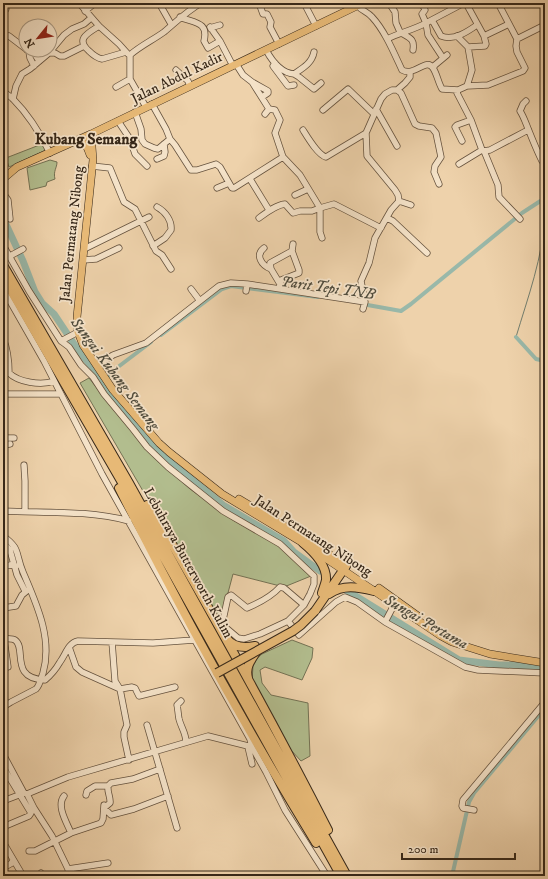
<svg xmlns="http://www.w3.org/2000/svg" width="548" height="879" font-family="'IM FELL DW Pica',serif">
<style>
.green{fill:#b2bd8e;stroke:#747254}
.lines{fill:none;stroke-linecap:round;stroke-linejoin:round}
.stream{stroke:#727e6f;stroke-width:1}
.canal{stroke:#99b8a9;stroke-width:4}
.river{stroke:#99b8a9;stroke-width:7}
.minor-casing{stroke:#65523e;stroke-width:7}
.major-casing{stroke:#372819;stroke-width:8}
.highway-casing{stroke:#372819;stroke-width:10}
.minor{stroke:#f4e2c8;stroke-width:5.5}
.major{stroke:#e7b976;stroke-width:7}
.highway{stroke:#e7b976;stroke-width:8}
.highway-bridge-casing{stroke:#372819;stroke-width:10;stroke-linecap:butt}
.highway-bridge{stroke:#e7b976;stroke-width:8}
.labels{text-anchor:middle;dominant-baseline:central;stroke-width:3.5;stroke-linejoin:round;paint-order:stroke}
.street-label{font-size:14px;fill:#372819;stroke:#f4e2c8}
.water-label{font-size:15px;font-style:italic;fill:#504c3d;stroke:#f4e2c8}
.quarter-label{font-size:16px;font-weight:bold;fill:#372819;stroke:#f4e2c8}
</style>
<rect width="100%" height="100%" fill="#eed2ab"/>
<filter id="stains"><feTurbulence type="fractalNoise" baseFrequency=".005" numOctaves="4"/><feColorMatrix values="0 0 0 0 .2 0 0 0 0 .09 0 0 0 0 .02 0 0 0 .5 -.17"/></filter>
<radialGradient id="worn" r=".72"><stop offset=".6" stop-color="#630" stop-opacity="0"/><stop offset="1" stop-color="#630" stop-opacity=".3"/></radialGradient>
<path class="green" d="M42,144l4,6 -37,17 -3,-9z
M50,160l7,2c0,6 -4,9 -2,17l-8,3 -1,4 -16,4 -3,-22z
M89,378l33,42 28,33 40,36 43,31 46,26 32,30 -27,11 -51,-13 -13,49 -140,-240z
M292,640l21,8 -1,10 -10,22 -37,-13 -5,3 2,13 9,12 37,8 2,53 -9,5 -11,-12 -38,-68 1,-15 4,-8 5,-4z"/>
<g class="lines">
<path class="stream" d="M516,337c12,-40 27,-80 29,-122"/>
<path class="canal" d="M362,304l39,7 10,-7 111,-91 23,-15
M161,335l61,-46 9,-3 87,11
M516,337l20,22 9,2
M102,383l16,-16 33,-25
M452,876l17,-74 5,-9 71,-85"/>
<path class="river" d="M3,218l20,43 12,31 7,11 12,11 24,36 14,17 21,32 10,11 15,15 10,15 19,19 56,46 61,36 10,11 26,19
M346,590l113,70 40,5h12l34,2"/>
<defs>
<path id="minor" d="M79,3l20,23 20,18 9,10
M159,3l12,21
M259,3l4,11h4l4,8 -1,5 9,17
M304,3l12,23
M389,3l6,9 1,11 4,9c9,6 15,6 13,18
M6,5l10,-2
M358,6c4,5 10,6 14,11 13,14 22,36 30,53 13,7 24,-13 31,-2 4,6 5,14 9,21l16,1 9,-4 21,-1 35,-14 2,-3 -8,-16 -1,-6 1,-7 -19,-36
M85,11l10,-8
M3,14l3,-5v-4l-3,-2
M180,17c13,6 29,4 24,24l4,7 12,-7
M432,20l9,16c13,5 26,-4 36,-11
M99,26c-11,7 -24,13 -10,25 3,3 8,7 13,8l24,-7
M210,27l10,14 13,25
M211,29l2,-2 7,-2
M9,36l17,13
M484,36l25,-12
M387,39c12,-6 26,-9 39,-16l-4,-9 3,-4 -3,-7
M517,39l28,-14
M27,50l7,3 5,8
M266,50c6,11 15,23 28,24 9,-6 18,-11 20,-22
M29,52l1,6 4,8
M49,53l15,-18 8,-6 12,-5 7,-6
M443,58l-15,-23 -2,-12 38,-20 3,2 17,31 2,8 -1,2 -17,1 -11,-11
M275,63l-2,3 15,20 6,-1
M236,64l7,11 9,7 17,27
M433,68l2,-3 12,-10
M176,70l12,11 2,5
M294,74l5,3 15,12 7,-6
M252,82l16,9v2l-6,4
M467,86l5,-16 -4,-23
M116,87l14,-8
M397,90l4,3 14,31 4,2 13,2 4,5 5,24 -6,9 -1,6 5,12
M458,90l-1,3 14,27 11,30 2,1 14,34 1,12 21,22
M3,91c3,3 7,5 10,8 14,14 28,36 37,54
M13,99l3,-13 6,-12 8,-5 19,-16h6l5,3h4l20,-10
M526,101l-3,3 -3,7c4,6 6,13 9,20 4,10 8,20 13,30
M152,104l14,25 4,10 5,6 16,25h6l19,-6 4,3 12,21h2l49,-31
M146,107l-16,-28v-24c10,-9 23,-15 34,-23 12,-10 23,-21 37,-29
M376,109l21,37
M323,110l25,-21 26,25
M135,112l6,17 1,11 3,4 9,4 4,1 12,-10
M265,114l4,-5 6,1 5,10 -5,13 8,24 17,18 20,33v24l2,6
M118,121l12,18 5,15 12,12
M303,130c5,8 15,25 23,27l40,-24
M462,141l-7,-14 2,-2 14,-5
M484,151l6,-1 38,-20
M157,159l7,-3 1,-4 -1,-8
M459,164l23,-14
M92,166l18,2 14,34 11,7 21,42 6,4 9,14
M250,179l19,31
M217,188l12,-5
M3,193l5,7 2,19
M295,195l13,-6
M399,201l12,4
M259,218c8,-6 17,-13 26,-14l8,9 7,-2h12l8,-3 14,-4 47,24
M387,218l6,3 34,32
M3,245l26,46 32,50 8,6 12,18 12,12 11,17 29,35 14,18 21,20 55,44 57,33 34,32v8l-4,10 -6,11 -16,16 -28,13 -16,5 -6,-1 -13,-11 -2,-7 5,-23 3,-2 16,13c12,-5 24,-11 33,-21l4,1 20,17
M153,246l12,-8 6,-8c1,-9 -5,-18 -14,-23
M264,248c-9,7 -3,17 7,21
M84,249l65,-32
M10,256l13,-7
M83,260l13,-1 23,-11
M280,284l-9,-15 -1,-6 22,-12
M3,289l41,72 58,113 148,265 2,8 14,25 19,38 42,66
M191,289l9,12
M279,289l2,-9 18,-7v-3l-7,-19 1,-7
M246,291l1,-7
M363,309l2,-7 -4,-21 8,-18 6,-25 16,-28 8,-9 -1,-6 -3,-5 -28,-34 -1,-23 15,-34 4,-5 7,-4h5l8,-7 5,-6v-5
M3,338c5,12 6,22 6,35 9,9 32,13 45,8
M61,341l17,-9
M97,366l16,-11 33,-12 73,-57 12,-3 16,1 118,18
M3,394h57
M3,438h11
M3,445l7,-1
M24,465l1,16v30
M3,511c42,2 85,-1 126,10
M3,536c18,13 12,17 20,36 13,31 30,66 20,101 -2,5 -3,12 -7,16l-25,13 -8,5
M3,543l7,7 7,25 8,16
M3,567l7,-2 6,1
M3,608l13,-2 6,-11 6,-5
M288,621l11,14 37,-33 9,-5 12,5 28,20 80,45 13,3 67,3
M385,622l9,-17
M3,639c4,0 9,-1 12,1 12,8 -6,39 30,40 6,-5 11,-11 15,-18 6,-8 8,-19 18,-21l75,2 41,-3
M4,639l4,28
M112,642l3,39 5,8 7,36 -3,7v5l5,23
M69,647l7,20 6,5 38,17 12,-2 3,1 4,8 36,-9
M181,701l-4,4c1,4 1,9 2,14 2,8 7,14 7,23
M147,725l30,103
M248,747l4,17
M3,754l21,39
M3,767l28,46 -2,3 -26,11
M108,786c-1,6 3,12 2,17l-6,5 7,7 23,-6 34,-13
M27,794l7,14 18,28 16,33 1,7
M86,795l1,-4 8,-5h13l3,-3 22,-4 27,-10
M64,796c-8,10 3,27 7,37
M3,801l21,-8 3,1 41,-17 140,-41 44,11
M474,810l-11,-2 -1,-2 1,-6 82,-98
M3,842l20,34
M29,851h6l36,-18 30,-10 2,-4 1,-14
M3,868l9,-5 1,-3
M68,869l40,-6
M38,876l3,-3"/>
<path id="major" d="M91,134l2,26 -16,157 1,15 5,13 30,45 46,53 10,9 53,42 81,49 138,93 11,6 38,12 55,9
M76,141c9,0 11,5 14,14
M3,179l14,-12 74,-33 272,-131
M239,499l72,43 33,22
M379,588l39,28"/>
<path id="highway" d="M3,265l126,218 218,393
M3,277l121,209 217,390
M119,488c61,121 127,240 197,355
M147,505c10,15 20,30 29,46 53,92 104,185 152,279
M303,543c11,9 24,22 23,37 -1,5 -3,9 -4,13
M329,594c14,-10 29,-7 45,-3
M315,611l31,-45
M227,639c7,9 18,9 28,7
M248,678c-3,-11 3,-18 9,-27"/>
</defs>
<use href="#minor" class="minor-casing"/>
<use href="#major" class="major-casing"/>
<use href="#highway" class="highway-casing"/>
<use href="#minor" class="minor"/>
<use href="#major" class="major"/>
<use href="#highway" class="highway"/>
<defs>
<path id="highway-bridge" d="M217,673l76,-42 8,-6 14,-14"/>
</defs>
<use href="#highway-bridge" class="highway-bridge-casing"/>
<use href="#highway-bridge" class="highway-bridge"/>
</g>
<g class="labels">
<g class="street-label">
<text transform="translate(177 78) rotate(-26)">Jalan Abdul Kadir</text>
<text transform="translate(72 234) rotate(-84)">Jalan Permatang Nibong</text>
<text transform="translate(313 536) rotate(33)">Jalan Permatang Nibong</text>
<text transform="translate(188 563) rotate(61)">Lebuhraya Butterworth Kulim</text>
</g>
<g class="water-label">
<text transform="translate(328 288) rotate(8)">Parit Tepi TNB</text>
<text transform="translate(115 374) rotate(53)">Sungai Kubang Semang</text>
<text transform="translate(426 622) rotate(30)">Sungai Pertama</text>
</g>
<g class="quarter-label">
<text x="86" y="139">Kubang Semang</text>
</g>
</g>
<rect width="548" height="879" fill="none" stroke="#eed2ab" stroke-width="16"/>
<rect x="4" y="4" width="540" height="871" fill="none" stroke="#372819" stroke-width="2"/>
<rect x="8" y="8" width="532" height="863" fill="none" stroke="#372819"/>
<g transform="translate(38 38) rotate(240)"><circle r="19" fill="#f4e2c8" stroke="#a89882"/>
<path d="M0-3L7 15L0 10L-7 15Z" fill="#8f2418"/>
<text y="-6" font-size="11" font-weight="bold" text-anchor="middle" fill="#372819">N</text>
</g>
<path d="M402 853v6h113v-6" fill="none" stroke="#372819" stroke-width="2"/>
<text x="408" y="853" font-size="12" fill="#372819" stroke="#f4e2c8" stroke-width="3" paint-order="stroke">200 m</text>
<rect width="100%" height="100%" filter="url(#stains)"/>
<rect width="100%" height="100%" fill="url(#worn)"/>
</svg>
